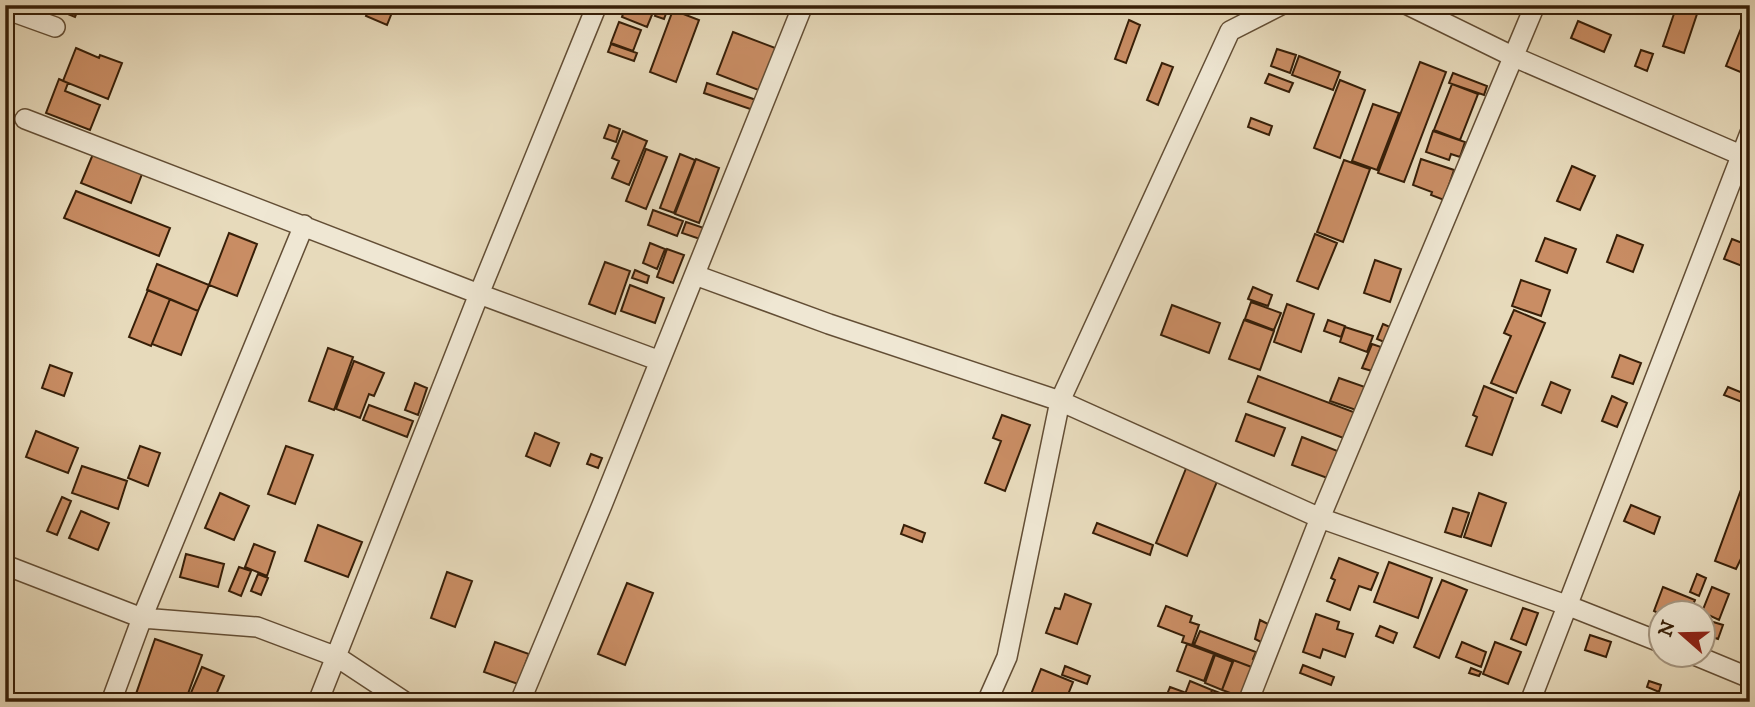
<svg xmlns="http://www.w3.org/2000/svg" width="1755" height="707" font-family="'IM FELL DW Pica',serif">
<style>
.building{fill:#c98d64;stroke:#371f08;stroke-width:2}
.lines{fill:none;stroke-linecap:round;stroke-linejoin:round}
.street-casing{stroke:#634e35;stroke-width:22}
.street{stroke:#efe7d3;stroke-width:19}
</style>
<rect width="100%" height="100%" fill="#e7dabb"/>
<filter id="stains"><feTurbulence type="fractalNoise" baseFrequency=".00286" numOctaves="4"/><feColorMatrix values="0 0 0 0 .2 0 0 0 0 .09 0 0 0 0 .02 0 0 0 .5 -.17"/></filter>
<radialGradient id="worn" r=".72"><stop offset=".6" stop-color="#630" stop-opacity="0"/><stop offset="1" stop-color="#630" stop-opacity=".3"/></radialGradient>
<path class="building" d="M46,5h34l-5,12z
M370,5h25l-8,20 -21,-9z
M455,5h20l-2,6z
M626,5h30l-9,22 -25,-10z
M659,5l9,3 -4,11 -9,-3z
M1677,5h23l-16,48 -21,-7z
M673,10l26,10 -23,62 -26,-10z
M1129,20l11,5 -14,38 -11,-4z
M1578,21l33,14 -7,17 -33,-14z
M619,22l22,8 -8,21 -22,-8z
M1742,26l8,3v47l-24,-10z
M733,32l45,17 -17,42 -44,-17z
M611,44l26,9 -3,8 -26,-9z
M76,48l23,10 1,-3 22,8 -14,36 -45,-18z
M1277,49l19,6 -6,18 -19,-7z
M1641,50l12,4 -6,17 -12,-5z
M1299,56l41,16 -7,18 -41,-15z
M1420,62l26,10 -42,110 -26,-9z
M1162,63l11,4 -15,38 -11,-5z
M1453,73l34,13 -3,9 -35,-12z
M1269,74l24,9 -4,9 -24,-9z
M59,79l9,4 -3,8 35,14 -10,25 -44,-17z
M1340,80l25,10 -25,68 -26,-10z
M707,83l49,17 -3,10 -49,-17z
M1452,84l26,10 -18,46 -26,-10z
M1373,104l26,9 -22,57 -25,-9z
M1251,118l21,8 -3,9 -21,-8z
M609,125l11,4 -4,13 -12,-4z
M623,131l24,10 -18,44 -17,-7 7,-17 -7,-3z
M1433,131l32,11 -5,15 -9,-3 -2,6 -23,-8z
M646,149l21,8 -21,52 -20,-8z
M93,154l49,20 -11,29 -50,-20z
M680,154l15,6 -21,53 -14,-5z
M696,159l23,9 -20,55 -24,-9z
M1421,159l33,11 -10,30 -13,-5 1,-3 -19,-7z
M1344,160l26,9 -27,73 -26,-10z
M1572,166l23,10 -15,34 -23,-9z
M76,191l94,37 -11,28 -95,-38z
M653,210l30,11 -6,15 -29,-11z
M686,222l18,6 -4,11 -18,-6z
M229,233l28,11 -20,52 -28,-11z
M1315,234l22,9 -19,46 -21,-8z
M1617,235l26,10 -10,27 -26,-10z
M1545,238l31,11 -9,24 -31,-12z
M1732,239l18,7v23l-26,-10z
M650,243l15,6 -8,20 -14,-6z
M667,249l17,6 -11,28 -16,-6z
M1375,260l26,9 -11,33 -26,-9z
M605,262l25,9 -15,43 -26,-10z
M157,264l52,21 -11,26 -51,-21z
M635,270l14,6 -2,7 -15,-5z
M1521,280l29,10 -9,26 -29,-10z
M630,285l34,13 -9,25 -34,-12z
M1253,287l19,8 -4,11 -20,-7z
M148,290l22,9 -19,47 -22,-9z
M170,299l28,12 -17,44 -29,-11z
M1251,302l30,11 -7,17 -29,-11z
M1287,304l27,10 -13,38 -27,-10z
M1172,305l48,18 -11,30 -48,-18z
M1514,310l31,13 -29,70 -25,-10 20,-47 -7,-3z
M1244,320l30,11 -14,39 -31,-11z
M1328,320l17,6 -4,11 -17,-6z
M1383,324l7,3 -6,15 -7,-3z
M1345,327l28,9 -6,16 -27,-10z
M1372,344l9,3 -9,24 -10,-3z
M328,348l25,9 -19,53 -25,-9z
M1620,355l21,8 -8,21 -21,-7z
M354,361l30,12 -10,23 -5,-2 -9,24 -24,-9z
M50,365l22,8 -8,23 -22,-8z
M1258,376l98,37 -10,26 -98,-37z
M1339,378l26,9 -9,23 -26,-9z
M1551,382l19,8 -9,23 -19,-8z
M415,383l12,5 -9,27 -13,-5z
M1484,386l29,12 -21,57 -26,-9 11,-29 -4,-2z
M1728,387l17,7 -3,8 -18,-7z
M1612,396l15,7 -10,24 -15,-6z
M369,405l44,16 -6,16 -44,-17z
M1246,414l39,14 -11,28 -38,-15z
M1002,415l28,10 -25,66 -20,-8 16,-42 -8,-3z
M36,431l42,17 -10,25 -42,-16z
M535,433l24,10 -9,23 -24,-10z
M1302,437l38,15 -10,27 -38,-14z
M140,446l20,7 -12,33 -20,-8z
M286,446l27,9 -18,49 -27,-10z
M591,454l11,4 -4,10 -11,-4z
M82,466l45,15 -9,28 -46,-16z
M1187,466l31,13 -31,77 -31,-13z
M1742,487l8,3v50l-14,29 -21,-8z
M220,493l29,13 -15,34 -29,-12z
M1479,493l27,10 -15,43 -27,-9z
M62,497l9,4 -14,34 -10,-4z
M1631,505l29,12 -6,17 -30,-13z
M1453,508l16,5 -8,24 -16,-5z
M81,511l28,12 -11,27 -29,-12z
M1097,523l56,22 -3,10 -57,-22z
M318,525l44,17 -14,35 -43,-16z
M904,525l21,8 -3,9 -21,-8z
M254,544l21,8 -8,24 -22,-9z
M186,554l38,10 -6,23 -38,-10z
M1339,558l39,15 -7,17 -12,-4 -9,24 -23,-9 8,-21 -4,-2z
M1389,562l43,16 -14,40 -44,-16z
M239,567l12,4 -10,25 -12,-5z
M447,572l25,9 -17,46 -24,-9z
M258,574l10,4 -7,17 -10,-4z
M1697,574l9,4 -7,18 -9,-4z
M1442,580l25,10 -28,68 -25,-11z
M627,583l26,10 -28,72 -27,-11z
M1663,587l32,13 -5,12 -30,2 -6,-3z
M1712,587l17,7 -10,26 -17,-8z
M1065,594l26,10 -14,40 -31,-11 9,-25 5,1z
M1166,606l26,10 -2,6 9,3 -7,20 -10,-3 2,-6 -26,-10z
M1523,608l15,5 -12,32 -15,-6z
M1316,614l23,8 -2,7 16,5 -8,23 -22,-8 -3,9 -17,-6z
M1260,620l10,5 -7,18 -8,-4z
M1710,621l13,4 -5,14 -12,-4z
M1380,626l17,7 -4,10 -17,-7z
M1200,631l56,21 -3,7 9,4 -3,7 -65,-25z
M1590,635l21,7 -5,15 -21,-7z
M155,639l47,16 -17,47h-27l-22,-8z
M495,642l34,12 -11,30 -34,-12z
M1462,642l24,10 -5,15 -25,-10z
M1495,642l26,10 -13,32 -25,-10z
M1187,644l27,10 -10,27 -27,-10z
M1215,655l18,7 -11,28 -17,-7z
M1233,660l19,7 -11,30 -19,-7z
M1303,665l31,12 -3,8 -31,-12z
M1065,666l25,10 -3,8 -25,-9z
M202,667l22,9 -11,26h-26z
M1471,668l10,4 -2,4 -10,-3z
M1041,669l32,13 -8,20h-37z
M1190,681l22,9 -4,12h-26z
M1649,681l12,4 -2,7 -12,-5z
M1170,687l14,5 -4,10h-16z
M1212,690l26,10 -1,2h-29z"/>
<g class="lines">
<defs>
<path id="street" d="M1408,5l104,51 238,103
M5,9l50,18
M25,119l454,175 181,67
M695,275l134,49 231,77 260,117 249,88 91,36
M5,565l137,53 115,9 80,30 68,45
M1692,654l58,24
M111,702l31,-84 162,-393
M318,702l161,-408 118,-289
M520,702l82,-197 201,-500
M987,702l20,-45 53,-256 170,-370 51,-26
M1248,702l72,-184 215,-513
M1530,702l220,-569"/>
</defs>
<use href="#street" class="street-casing"/>
<use href="#street" class="street"/>
</g>
<rect width="1755" height="707" fill="none" stroke="#e7dabb" stroke-width="28"/>
<rect x="7" y="7" width="1741" height="693" fill="none" stroke="#371f08" stroke-width="3.5"/>
<rect x="14" y="14" width="1727" height="679" fill="none" stroke="#371f08" stroke-width="2"/>
<g transform="translate(1682 634) rotate(290)"><circle r="33" fill="#efe7d3" stroke="#a59782" stroke-width="2"/>
<path d="M0-5L12 26L0 18L-12 26Z" fill="#8f2418"/>
<text y="-10" font-size="19" font-weight="bold" text-anchor="middle" fill="#371f08">N</text>
</g>
<rect width="100%" height="100%" filter="url(#stains)"/>
<rect width="100%" height="100%" fill="url(#worn)"/>
</svg>
